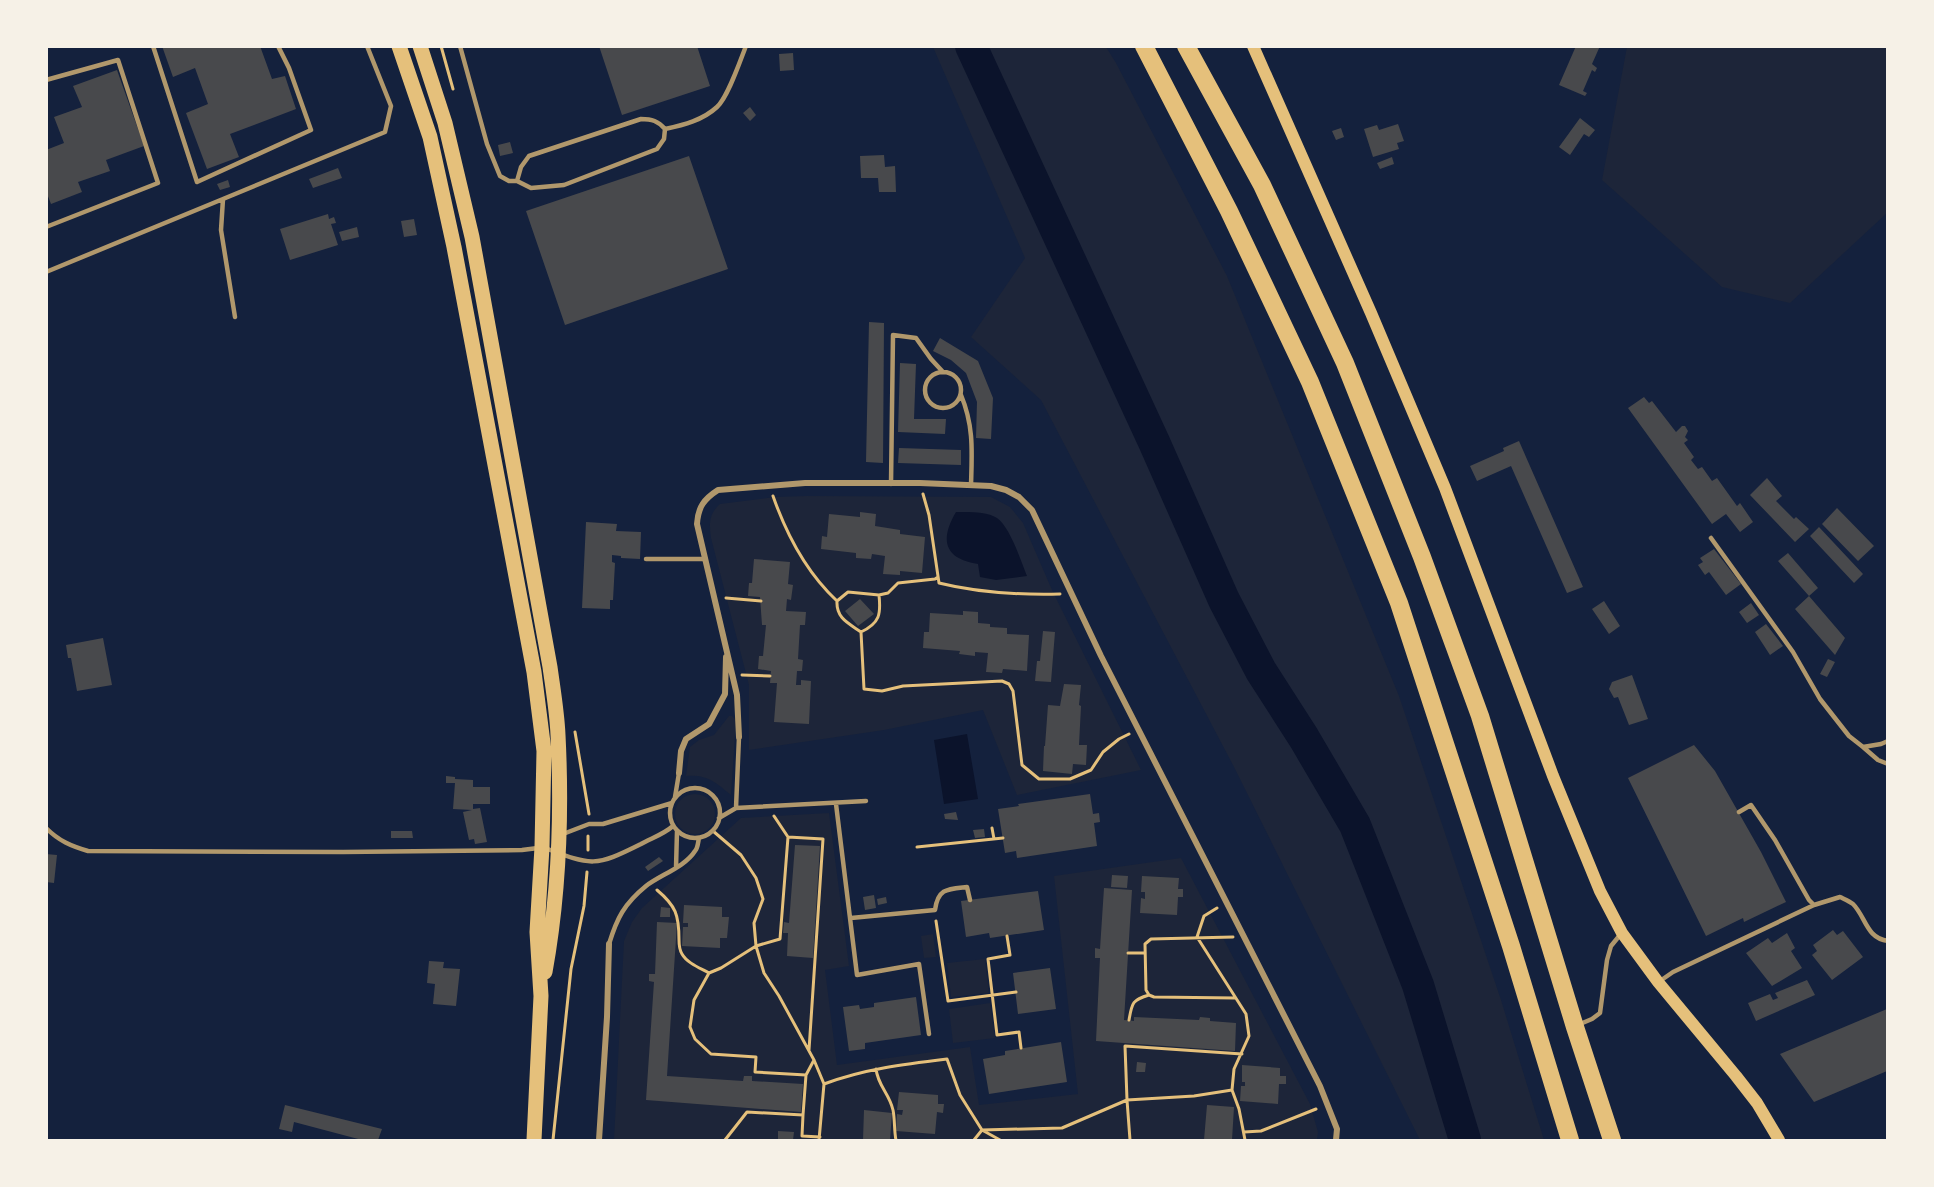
<svg xmlns="http://www.w3.org/2000/svg" width="1934" height="1187" font-family="'Exo 2',sans-serif">
<style>
.green{fill:#1d2539}
.water{fill:#0b132b}
.lines{fill:none;stroke-linecap:round;stroke-linejoin:round}
.river{stroke:#0b132b;stroke-width:32}
.building{fill:#48494c}
.path{stroke:#e5c07b;stroke-width:3}
.service{stroke:#b1986c;stroke-width:4.5}
.minor{stroke:#b1986c;stroke-width:6}
.secondary{stroke:#e5c07b;stroke-width:12}
.primary{stroke:#e5c07b;stroke-width:15}
.motorway{stroke:#e5c07b;stroke-width:18}
</style>
<rect width="100%" height="100%" fill="#14213d"/>
<path class="green" d="M933,47h173l10,16 111,213 172,420 102,304 43,140h-124l-186,-373 -193,-367 -70,-63 54,-79z
M1627,47h260v166l-97,90 -68,-16 -120,-107z
M807,496l184,1 19,10 13,16 29,67 89,180 -124,25 -34,-85 -99,20 -135,20v-65l-38,-147c-2,-15 -2,-24 9,-34l55,-7z
M729,716h3l4,4 -5,75c-16,-13 -24,-21 -45,-19l4,-29 9,-7 15,-5z
M675 814a20 20 0 1 1 40 0a20 20 0 1 1-40 0Z
M829,813l20,153 -24,4 12,95 133,-18 9,58 99,-11 -24,-218 127,-18 129,246 8,28 -1,8h-703l10,-199 8,-19 10,-14 99,-90z
M933,934l3,23 -12,1 -3,-22z
M985,959l4,34 -38,4 -4,-34z
M990,1003l5,35 -42,5 -4,-34z"/>
<path class="water" d="M956,512c12,0 30,-1 41,6 13,9 24,43 30,58l-31,4 -16,-3 -2,-13c-33,-5 -39,-23 -22,-52z
M967,734l11,65 -34,5 -10,-64z"/>
<g class="lines">
<path class="river" d="M971,46l183,396 70,158 37,71 43,67 51,87 63,160 47,155"/>
</g>
<path class="building" d="M162,46h98l12,33 13,-3 11,33 -66,25 9,23 -32,12 -21,-56 22,-9 -13,-36 -22,9z
M599,46h98l13,40 -88,29z
M1576,46h24l-8,18 5,4 -2,4 -3,-2 -9,21 4,2 -2,3 -26,-11z
M793,53l1,17 -14,1 -1,-17z
M117,70l27,76 -38,14 4,11 -32,11 4,10 -31,12 -5,-13v-41l18,-7 -10,-26 28,-10 -9,-21z
M750,107l6,8 -6,6 -7,-8z
M1580,118l15,12 -6,7 -5,-3 -14,21 -11,-8z
M1398,124l6,17 -7,2 2,6 -26,8 -9,-28 13,-4 2,5z
M1341,128l3,9 -8,3 -4,-9z
M510,142l3,11 -13,3 -2,-11z
M884,155l1,12 10,-1 1,26h-17l-1,-14h-17l-1,-22z
M689,156l39,113 -163,56 -39,-114z
M1392,157l2,7 -14,5 -3,-6z
M338,168l4,10 -29,10 -4,-9z
M228,180l2,7 -10,3 -3,-6z
M328,214l1,5 5,-2 2,6 -5,1 7,21 -48,15 -10,-31z
M414,219l3,16 -13,2 -3,-16z
M357,227l2,10 -17,4 -3,-9z
M869,322l15,1 -1,140 -17,-1z
M940,338l38,23 15,37 -2,41 -15,-1 1,-36 -11,-29 -15,-13 -18,-9z
M900,363l16,1 -2,55h32l-1,15 -47,-2z
M1644,397l5,6 3,-2 24,31 6,-6h3l3,5 -3,6 3,3 -4,3 10,14 -3,3 7,9 4,-2 10,14 5,-3 20,28 3,-3 13,19 -13,10 -14,-18 -14,10 -84,-116z
M1519,441l64,146 -16,6 -56,-127 -34,15 -7,-15 34,-15 -1,-3z
M899,448l62,2v15l-63,-2z
M1767,478l15,18 -6,5 18,18 2,-2 13,12 -14,13 -45,-47z
M1837,508l37,38 -16,15 -36,-37z
M860,512l16,2 -1,12 25,4v4l25,3 -3,36 -22,-2v4l-17,-1 2,-18 -13,-2 -1,5 -15,-1v-5l-35,-4 1,-13 5,1 2,-23 31,3z
M586,522l31,2 -1,7 25,1 -1,27 -19,-1v-2l-9,-1v7l3,1 -2,37h-3v9l-28,-1z
M1819,527l44,47 -9,9 -44,-47z
M1714,549l27,35 -15,11 -17,-23 -4,3 -7,-10 5,-3 -3,-4z
M1788,553l30,35 -9,8 -31,-35z
M754,559l36,3 -2,22 5,1 -2,15 -4,-1 -1,12 20,1 -1,13h-5l-2,34 5,1 -1,11h-5l-1,14h5v-5l10,1 -2,43 -35,-2 3,-39h-7l1,-12 -13,-2 1,-13h4l3,-31h-4l-2,-28 -12,-1 1,-13h3z
M1809,596l36,42 -10,17 -40,-46z
M860,599l14,15 -16,12 -13,-15z
M1604,601l16,25 -11,8 -17,-25z
M1751,603l8,12 -12,8 -8,-11z
M963,611l15,1v11l12,1v3l17,1v6l22,1 -2,36 -24,-2 -1,4 -16,-1 2,-19 -13,-1v4l-16,-2 1,-3 -37,-3 1,-16h5l1,-19 33,2z
M1766,624l17,22 -13,9 -15,-23z
M1043,631l12,1 -4,50 -16,-1 2,-20h3z
M103,638l9,47 -35,6 -6,-33h-3l-2,-13z
M1828,659l7,3 -8,15 -7,-3z
M1632,675l16,44 -19,6 -11,-28 -4,1 -5,-9 3,-7z
M1064,684l17,1 -2,20 2,1 -2,39h8l-1,20 -13,-1 -1,10 -29,-3 1,-25h1l3,-41 12,1z
M1694,745l21,26 46,81 25,50 -42,20 -1,-4 -37,18 -78,-158z
M446,776l9,1v2l18,1v7h17v17h-17v5l7,-1 7,34 -12,2 -1,-5 -5,1 -6,-28 9,-2 -19,-1 2,-26h-9z
M1090,794l3,20 6,-1 1,9 -6,1 3,23 -80,12 -1,-7 -11,2 -7,-44 21,-3 -1,-2z
M956,812l2,8 -13,-1 -1,-5z
M984,829l1,8 -10,1 -2,-8z
M391,831h21l1,7h-22z
M795,845l25,1 -7,112 -26,-2 1,-23h-5l1,-11 5,1z
M46,854l11,1 -3,28 -8,-1z
M659,857l4,4 -15,10 -3,-4z
M1112,875l16,1 -1,12 -16,-1z
M1142,876l37,2 -1,11h5v8h-5l-1,18 -37,-2 1,-15 4,1v-7h-4z
M1104,888l28,2 -8,130 10,1v-4l65,3 1,-3 10,1v3l26,2 -1,28 -139,-10 4,-83h-5v-10l5,1z
M1038,891l6,39 -54,8 -1,-5 -23,4 -5,-36z
M874,895l2,13 -11,2 -2,-13z
M886,897l1,6 -9,2 -1,-6z
M684,905l38,2v10h7l-2,21h-7v10l-38,-2 1,-19h5v-4h-5z
M661,907l9,1v9h-10z
M657,922l20,1 -10,153 76,5 1,-5h8v5l51,3 -2,28 -155,-12 8,-118 -5,-1v-7h6z
M1833,930l4,5 6,-4 20,26 -31,23 -20,-25 5,-4 -4,-6z
M1787,933l8,15 -4,3 11,17 -30,18 -26,-33 22,-15 4,5z
M429,961l15,1 -1,6 17,1 -4,37 -23,-2 2,-20 -8,-1z
M1050,968l6,41 -38,5 -5,-41z
M1807,980l8,15 -59,26 -8,-18 22,-9 3,6 5,-2 -3,-5z
M916,997l5,38 -56,8v6l-16,2 -6,-44 16,-2 1,4 14,-2v-4z
M1887,1009v62l-73,31 -34,-48z
M1061,1042l6,40 -78,12 -6,-35 22,-4v-4z
M1137,1062l9,1 -1,9h-9z
M1242,1065l38,3v8h6v8h-7l-1,20 -38,-3 1,-15h4v-4h-3z
M899,1092l39,3v9h6l-1,9 -6,-1 -2,22 -39,-3 1,-17 5,1 1,-5h-6z
M285,1105l97,24 -4,11h-16l-68,-18 -2,10 -13,-3z
M1207,1105l27,2 -2,33h-28z
M864,1110l28,3 -2,27h-27z
M778,1131l16,1 -1,8h-15z"/>
<g class="lines">
<path class="path" d="M441,46l12,43
M923,494l6,21 10,68c40,10 80,12 121,11
M773,496c14,40 33,76 64,105
M938,577l-3,2 -37,4 -10,10 -9,2 -31,-3 -11,9c-1,17 11,22 24,31l3,57 18,2 21,-5 99,-5 7,3 4,7 9,74 17,14h31l21,-9 12,-18 16,-13 10,-5
M726,598l35,3
M861,632c19,-9 20,-18 18,-37
M742,675l28,1
M575,732l14,82
M774,816l14,21
M992,828l2,11
M713,831l28,24 15,23 7,21 -9,24 2,23 8,27 15,23 35,64 10,24 -5,56
M917,847l86,-9
M588,850v-14
M657,890c19,16 22,25 22,50 0,5 0,9 3,14 5,9 18,14 27,19
M1217,908l-13,8 -7,21 49,77 3,22 -15,33 -2,21 7,19 6,31
M936,921l12,80 68,-9
M1007,936l3,19 -22,4 9,76 22,-3 2,16
M1233,937l-82,2 -6,5 1,46 3,5 5,2 81,1
M1128,953h17
M1129,1020c3,-17 3,-20 20,-25
M809,1050l14,-211 -35,-2 -8,102 -24,7 -35,22 -12,5 -15,27 -4,27 5,12 16,15 45,3 -1,15 51,3 8,-15
M876,1069c2,17 13,24 17,41 2,10 1,21 3,30
M824,1084c40,-15 81,-20 123,-25l13,36 22,35 18,10
M803,1115l3,-40
M1244,1132l17,-1 55,-22
M553,1140l18,-171 13,-63 3,-34
M725,1140l22,-28 56,3 -1,21 18,1
M974,1140l8,-10 80,-2 65,-28 -2,-54 117,8
M1130,1140l-3,-40 67,-4 38,-6"/>
<path class="service" d="M153,46l44,136 114,-52 -22,-62 -11,-22
M460,46l27,98 13,32 9,5h8l14,7 33,-3 93,-36 7,-10 1,-10c-7,-8 -13,-10 -24,-10l-112,37 -8,11 -4,14
M46,80l72,-20 40,123 -112,44
M665,129c19,-4 38,-9 52,-22 11,-10 23,-46 29,-61
M46,272l177,-73
M235,317l-14,-87 2,-31 162,-67 6,-26 -24,-60
M925 390a18 18 0 1 1 36 0a18 18 0 1 1-36 0Z
M961,395c13,31 11,57 10,90
M891,484l2,-149 23,3 15,21 12,13
M1711,538l82,114 27,47 29,37 14,11
M646,559h58
M1888,741l-7,3 -18,3 15,13 10,4
M670 813a25 25 0 1 1 50 0a25 25 0 1 1-50 0Z
M675,797l4,-24
M836,804l21,171 62,-11 10,70
M736,808l130,-7
M1739,812l12,-7 24,35 34,60 5,5
M719,818l17,-10 3,-71
M46,828c13,13 25,18 42,23l255,1 179,-2 16,-2
M563,834l26,-10h14l69,-21
M545,848c47,18 50,19 96,-4 11,-6 23,-10 32,-18
M676,868l1,-37
M851,918l84,-8c3,-22 13,-21 32,-23l3,13
M609,944c8,-26 15,-40 37,-58 14,-11 39,-19 49,-35 3,-3 3,-9 4,-13
M1660,981l13,-9 141,-67 26,-8c4,2 9,4 13,7 13,13 13,34 35,37
M1580,1024l12,-5 8,-6 7,-53 4,-14 9,-11"/>
<path class="minor" d="M739,737l-2,-42 -40,-171c1,-17 7,-25 21,-34l87,-7h115l71,3 15,4 13,7 13,13 69,146 219,430 17,43 -1,11
M679,773l2,-22 5,-12 23,-15 16,-30 1,-37
M599,1140l8,-123 2,-73"/>
<path class="secondary" d="M1253,46l118,267 74,175 108,288 47,115 22,42 36,49 78,94 21,27 22,37"/>
<path class="primary" d="M399,46l31,91 24,110 80,425 10,79 -2,96 -5,85 4,64 -7,144
M420,46l25,77 27,114 78,430c3,22 7,45 8,68 4,79 1,159 -13,237"/>
<path class="motorway" d="M1144,46l85,165 81,171 89,221 112,343 59,194
M1186,46l76,139 83,178 77,194 58,159 95,311 37,113"/>
</g>
<rect width="1934" height="1187" fill="none" stroke="#f6f1e7" stroke-width="96"/>
</svg>
